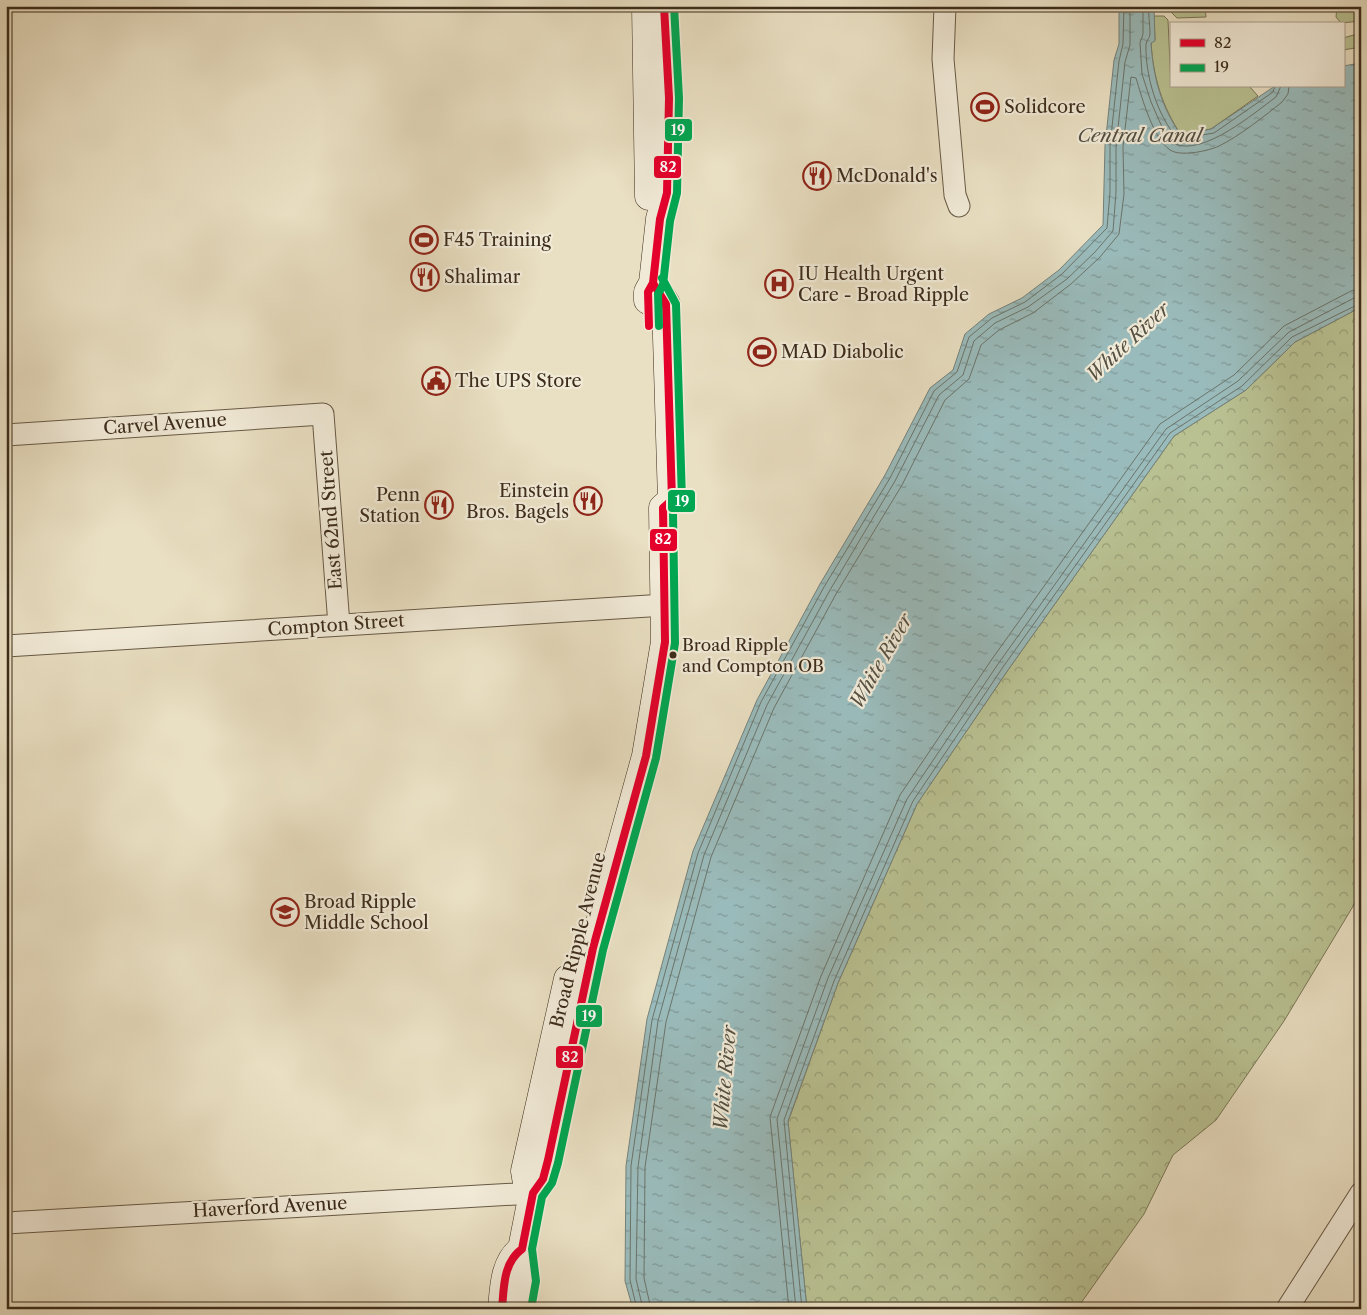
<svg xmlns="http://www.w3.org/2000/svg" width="1367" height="1315" font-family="'Libre Caslon Text',serif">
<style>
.green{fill:#b9c192;stroke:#7a7656}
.forest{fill:url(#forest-crowns);stroke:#7a7656}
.water{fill:url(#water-ripples);stroke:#74827b}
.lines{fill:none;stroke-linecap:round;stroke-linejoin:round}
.shore{stroke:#6b746b;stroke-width:1}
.street-casing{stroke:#675945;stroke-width:23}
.secondary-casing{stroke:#3c2c1b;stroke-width:29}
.street{stroke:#f1ead7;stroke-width:21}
.secondary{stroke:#f1ead7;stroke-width:28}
.bus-1-casing{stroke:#f1ead7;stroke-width:11}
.bus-2-casing{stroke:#f1ead7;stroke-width:11}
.bus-1{stroke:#e4002b;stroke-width:8}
.bus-2{stroke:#00a651;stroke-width:8}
.bus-dot{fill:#3c2c1b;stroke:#f1ead7;stroke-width:2}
.labels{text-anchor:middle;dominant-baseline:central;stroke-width:4.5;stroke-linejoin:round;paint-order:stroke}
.bus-label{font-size:17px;fill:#3c2c1b;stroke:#f1ead7;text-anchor:start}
.poi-label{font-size:18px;fill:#3c2c1b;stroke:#f1ead7;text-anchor:start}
.street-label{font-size:18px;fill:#3c2c1b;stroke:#f1ead7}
.water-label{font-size:19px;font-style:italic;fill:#545043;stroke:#f1ead7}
.line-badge{stroke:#f1ead7;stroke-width:2}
.badge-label{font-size:14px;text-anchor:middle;font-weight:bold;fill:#fff}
</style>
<defs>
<pattern id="forest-crowns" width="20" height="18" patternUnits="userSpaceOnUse" patternTransform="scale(1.25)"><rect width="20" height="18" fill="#b9c192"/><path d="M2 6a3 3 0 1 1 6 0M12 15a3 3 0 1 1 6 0" fill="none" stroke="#989d76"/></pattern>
<pattern id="water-ripples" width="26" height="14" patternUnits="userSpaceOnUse" patternTransform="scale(1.25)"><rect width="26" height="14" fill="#9abbbb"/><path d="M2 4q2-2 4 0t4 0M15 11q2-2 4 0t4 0" fill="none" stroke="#7f9897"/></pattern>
</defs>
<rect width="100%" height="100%" fill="#e9dfc2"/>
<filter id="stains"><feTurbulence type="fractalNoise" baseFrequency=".004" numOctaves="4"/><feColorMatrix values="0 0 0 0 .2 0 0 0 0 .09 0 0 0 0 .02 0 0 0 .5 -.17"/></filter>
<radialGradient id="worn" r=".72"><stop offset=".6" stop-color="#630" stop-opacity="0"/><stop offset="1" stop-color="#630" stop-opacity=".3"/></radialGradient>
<path class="green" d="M1158,6h47l1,11 -29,1 -11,-11z
M1337,6h24v15l-20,2 -5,-6z
M1154,16h10l4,4 3,66h78l9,10 -47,33 -30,6c-19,-29 -28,-58 -30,-93l4,-2z
M1361,33v14l-18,3v-12z"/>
<path class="forest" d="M1361,307v586l-77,128 -68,99 -43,35 -29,59 -63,89 -1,6h-273l-19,-187 50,-139 79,-179 91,-134 166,-234 72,-46 49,-48z"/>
<path class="water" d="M1119,6h35l1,35 -4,2c2,33 10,64 30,92l30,-6 64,-43h68v-20l18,-3v244l-66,35 -49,48 -72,46 -166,234 -91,134 -79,179 -50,138 19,188h-174l-8,-28 1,-115 21,-147 46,-168 64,-151 63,-116 65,-109 45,-87 23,-18 12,-36 24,-20 33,-16 37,-28 44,-45 2,-79 9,-86 5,-16z"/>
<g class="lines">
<path class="shore" d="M1143,6v28l-3,9 2,31 9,28 11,25 13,17c29,12 79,-31 101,-47l5,-11
M1149,6c-1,9 1,18 1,28 0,4 -3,5 -4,10 -1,31 11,72 32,95l36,-6 59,-41 2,-6
M637,1309l-7,-29 1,-114 21,-146 46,-167 63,-151 63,-115 66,-109 44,-87 23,-19 12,-35 23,-19 33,-16 37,-28 45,-46 3,-36v-46l9,-85 4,-17 1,-38
M643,1309l-7,-30 2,-112 20,-146 46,-166 63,-150 63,-115 65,-109 44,-86 24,-20 11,-34 21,-18 33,-16 39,-28 28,-27 18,-21 3,-39v-45l9,-85 5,-17v-39
M651,1309l-7,-31 1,-111 21,-145 45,-165 63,-149 62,-114 66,-109 43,-85 24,-21 12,-34 18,-15 34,-17 38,-29 29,-27 19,-23 5,-40 -1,-47 8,-70 5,1c6,20 17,60 34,72 11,7 38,1 49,-4 19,-9 47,-31 63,-44l6,-8 1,-8
M789,1309l-19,-192 51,-141 79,-181 92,-136 168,-235 74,-49 50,-49 67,-35 10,-2
M796,1309l-19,-190 51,-141 79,-179 91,-135 168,-235 72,-48 51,-49 65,-34 7,-1
M802,1309l-18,-189 50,-139 79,-180 90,-134 167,-234 72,-47 50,-49 69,-34"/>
<defs>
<path id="street" d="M945,6l-2,53 12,136 4,11
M6,435l317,-21 16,211
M6,646l659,-41
M6,1223l527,-30
M1287,1309l74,-116"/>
<path id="secondary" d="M646,6l3,190
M648,300v-8l5,-9 7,-64 7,-26 2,-95 -5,-92
M533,1193l-6,-10 -2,-12 43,-192
M502,1309c2,-22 2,-46 20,-60
M521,1309l5,-28 -4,-32 11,-56 10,-14 5,-19 45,-212 53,-192 19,-114 -2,-134 9,-8 -6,-196 -13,-21"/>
</defs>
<use href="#street" class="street-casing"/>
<use href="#secondary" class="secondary-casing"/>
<use href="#street" class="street"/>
<use href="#secondary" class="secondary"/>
<defs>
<path id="bus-1" d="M649,326l-1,-34 5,-9 7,-64 7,-26 2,-95 -5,-92
M502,1309c2,-22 1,-46 20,-60l11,-56 10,-14 5,-19 45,-212 53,-192 19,-114 -2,-134 9,-8 -6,-196 -13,-21"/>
<path id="bus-2" d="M659,326l-1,-32 5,-9 7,-64 7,-28 2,-95 -5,-92
M531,1309l5,-28 -4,-32 10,-52 10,-14 6,-20 45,-213 53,-192 19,-115 -2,-131 7,-6 2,-6 -6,-196 -14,-26"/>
</defs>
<use href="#bus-1" class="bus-1-casing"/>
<use href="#bus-2" class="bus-2-casing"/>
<use href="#bus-1" class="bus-1"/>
<use href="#bus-2" class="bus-2"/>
</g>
<defs>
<symbol id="stadium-ring" viewBox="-11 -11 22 22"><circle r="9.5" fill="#f1ead7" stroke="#8f2418" stroke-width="1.5"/><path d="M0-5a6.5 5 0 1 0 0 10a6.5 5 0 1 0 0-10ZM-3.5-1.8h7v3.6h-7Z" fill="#8f2418"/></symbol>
<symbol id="restaurant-ring" viewBox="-11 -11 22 22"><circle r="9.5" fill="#f1ead7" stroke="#8f2418" stroke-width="1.5"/><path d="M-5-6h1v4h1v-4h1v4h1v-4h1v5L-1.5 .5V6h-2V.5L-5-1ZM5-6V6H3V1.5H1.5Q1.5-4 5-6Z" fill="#8f2418"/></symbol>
<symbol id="hospital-ring" viewBox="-11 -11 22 22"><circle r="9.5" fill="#f1ead7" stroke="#8f2418" stroke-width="1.5"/><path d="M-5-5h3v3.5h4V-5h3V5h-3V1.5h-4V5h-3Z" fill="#8f2418"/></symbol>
<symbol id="civic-ring" viewBox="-11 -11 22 22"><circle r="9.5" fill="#f1ead7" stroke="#8f2418" stroke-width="1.5"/><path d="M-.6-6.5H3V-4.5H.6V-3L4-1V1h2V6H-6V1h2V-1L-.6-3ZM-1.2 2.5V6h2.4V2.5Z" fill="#8f2418"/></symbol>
<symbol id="school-ring" viewBox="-11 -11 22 22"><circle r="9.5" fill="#f1ead7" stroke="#8f2418" stroke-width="1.5"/><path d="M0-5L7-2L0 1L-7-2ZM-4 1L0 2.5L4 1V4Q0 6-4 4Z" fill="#8f2418"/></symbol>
</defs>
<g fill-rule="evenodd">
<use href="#stadium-ring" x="969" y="91" width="32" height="32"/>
<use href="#restaurant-ring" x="801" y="160" width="32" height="32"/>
<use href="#stadium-ring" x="408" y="224" width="32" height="32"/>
<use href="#restaurant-ring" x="409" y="261" width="32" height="32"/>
<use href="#hospital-ring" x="763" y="268" width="32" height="32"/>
<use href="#stadium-ring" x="746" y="336" width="32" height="32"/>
<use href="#civic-ring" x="420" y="365" width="32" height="32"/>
<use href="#restaurant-ring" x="572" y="485" width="32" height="32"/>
<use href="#restaurant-ring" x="423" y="489" width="32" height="32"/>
<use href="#school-ring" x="269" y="896" width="32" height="32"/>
</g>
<circle class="bus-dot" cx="673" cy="655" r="4.5"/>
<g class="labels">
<g class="bus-label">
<text x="682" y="645">Broad Ripple<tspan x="682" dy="21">and Compton OB</tspan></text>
</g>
<g class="poi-label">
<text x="1004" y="107">Solidcore</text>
<text x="836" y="176">McDonald's</text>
<text x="443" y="240">F45 Training</text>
<text x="798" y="274">IU Health Urgent<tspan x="798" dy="21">Care - Broad Ripple</tspan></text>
<text x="444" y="277">Shalimar</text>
<text x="781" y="352">MAD Diabolic</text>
<text x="455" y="381">The UPS Store</text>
<text x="569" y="491" text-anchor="end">Einstein<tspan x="569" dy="21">Bros. Bagels</tspan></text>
<text x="420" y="495" text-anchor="end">Penn<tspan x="420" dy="21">Station</tspan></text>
<text x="304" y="902">Broad Ripple<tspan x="304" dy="21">Middle School</tspan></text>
</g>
<g class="street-label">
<text transform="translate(165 424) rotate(-4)">Carvel Avenue</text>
<text transform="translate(331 520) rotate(-94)">East 62nd Street</text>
<text transform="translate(336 625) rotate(-4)">Compton Street</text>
<text transform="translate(578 940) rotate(-76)">Broad Ripple Avenue</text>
<text transform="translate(270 1207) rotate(-3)">Haverford Avenue</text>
</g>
<g class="water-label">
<text x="1140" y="135">Central Canal</text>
<text transform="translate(1128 342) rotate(-43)">White River</text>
<text transform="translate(881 661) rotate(-60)">White River</text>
<text transform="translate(725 1078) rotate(-85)">White River</text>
</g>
</g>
<g class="line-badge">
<rect x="664" y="118" width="29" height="24" rx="5" fill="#00a651"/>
<rect x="653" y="155" width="29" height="24" rx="5" fill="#e4002b"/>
<rect x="667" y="489" width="29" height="24" rx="5" fill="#00a651"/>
<rect x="649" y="528" width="29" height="24" rx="5" fill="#e4002b"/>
<rect x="575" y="1004" width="28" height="24" rx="5" fill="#00a651"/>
<rect x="555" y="1045" width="29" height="24" rx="5" fill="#e4002b"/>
</g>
<g class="badge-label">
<text x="678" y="135">19</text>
<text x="668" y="172">82</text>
<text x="682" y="506">19</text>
<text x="663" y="544">82</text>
<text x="589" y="1021">19</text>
<text x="570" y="1062">82</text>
</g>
<rect width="1367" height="1315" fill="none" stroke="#e9dfc2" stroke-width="25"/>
<rect x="8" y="8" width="1352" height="1300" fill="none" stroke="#3c2c1b" stroke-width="2.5"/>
<rect x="12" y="12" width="1342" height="1290" fill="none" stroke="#3c2c1b"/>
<rect x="1170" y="22" width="175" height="65" fill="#f1ead7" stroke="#a99e8c"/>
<rect x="1180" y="39" width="25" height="8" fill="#e4002b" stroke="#a99e8c"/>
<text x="1214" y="48" font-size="15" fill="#3c2c1b">82</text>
<rect x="1180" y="64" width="25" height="8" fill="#00a651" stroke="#a99e8c"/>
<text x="1214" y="72" font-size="15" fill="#3c2c1b">19</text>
<rect width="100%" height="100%" filter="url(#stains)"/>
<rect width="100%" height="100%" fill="url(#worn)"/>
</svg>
